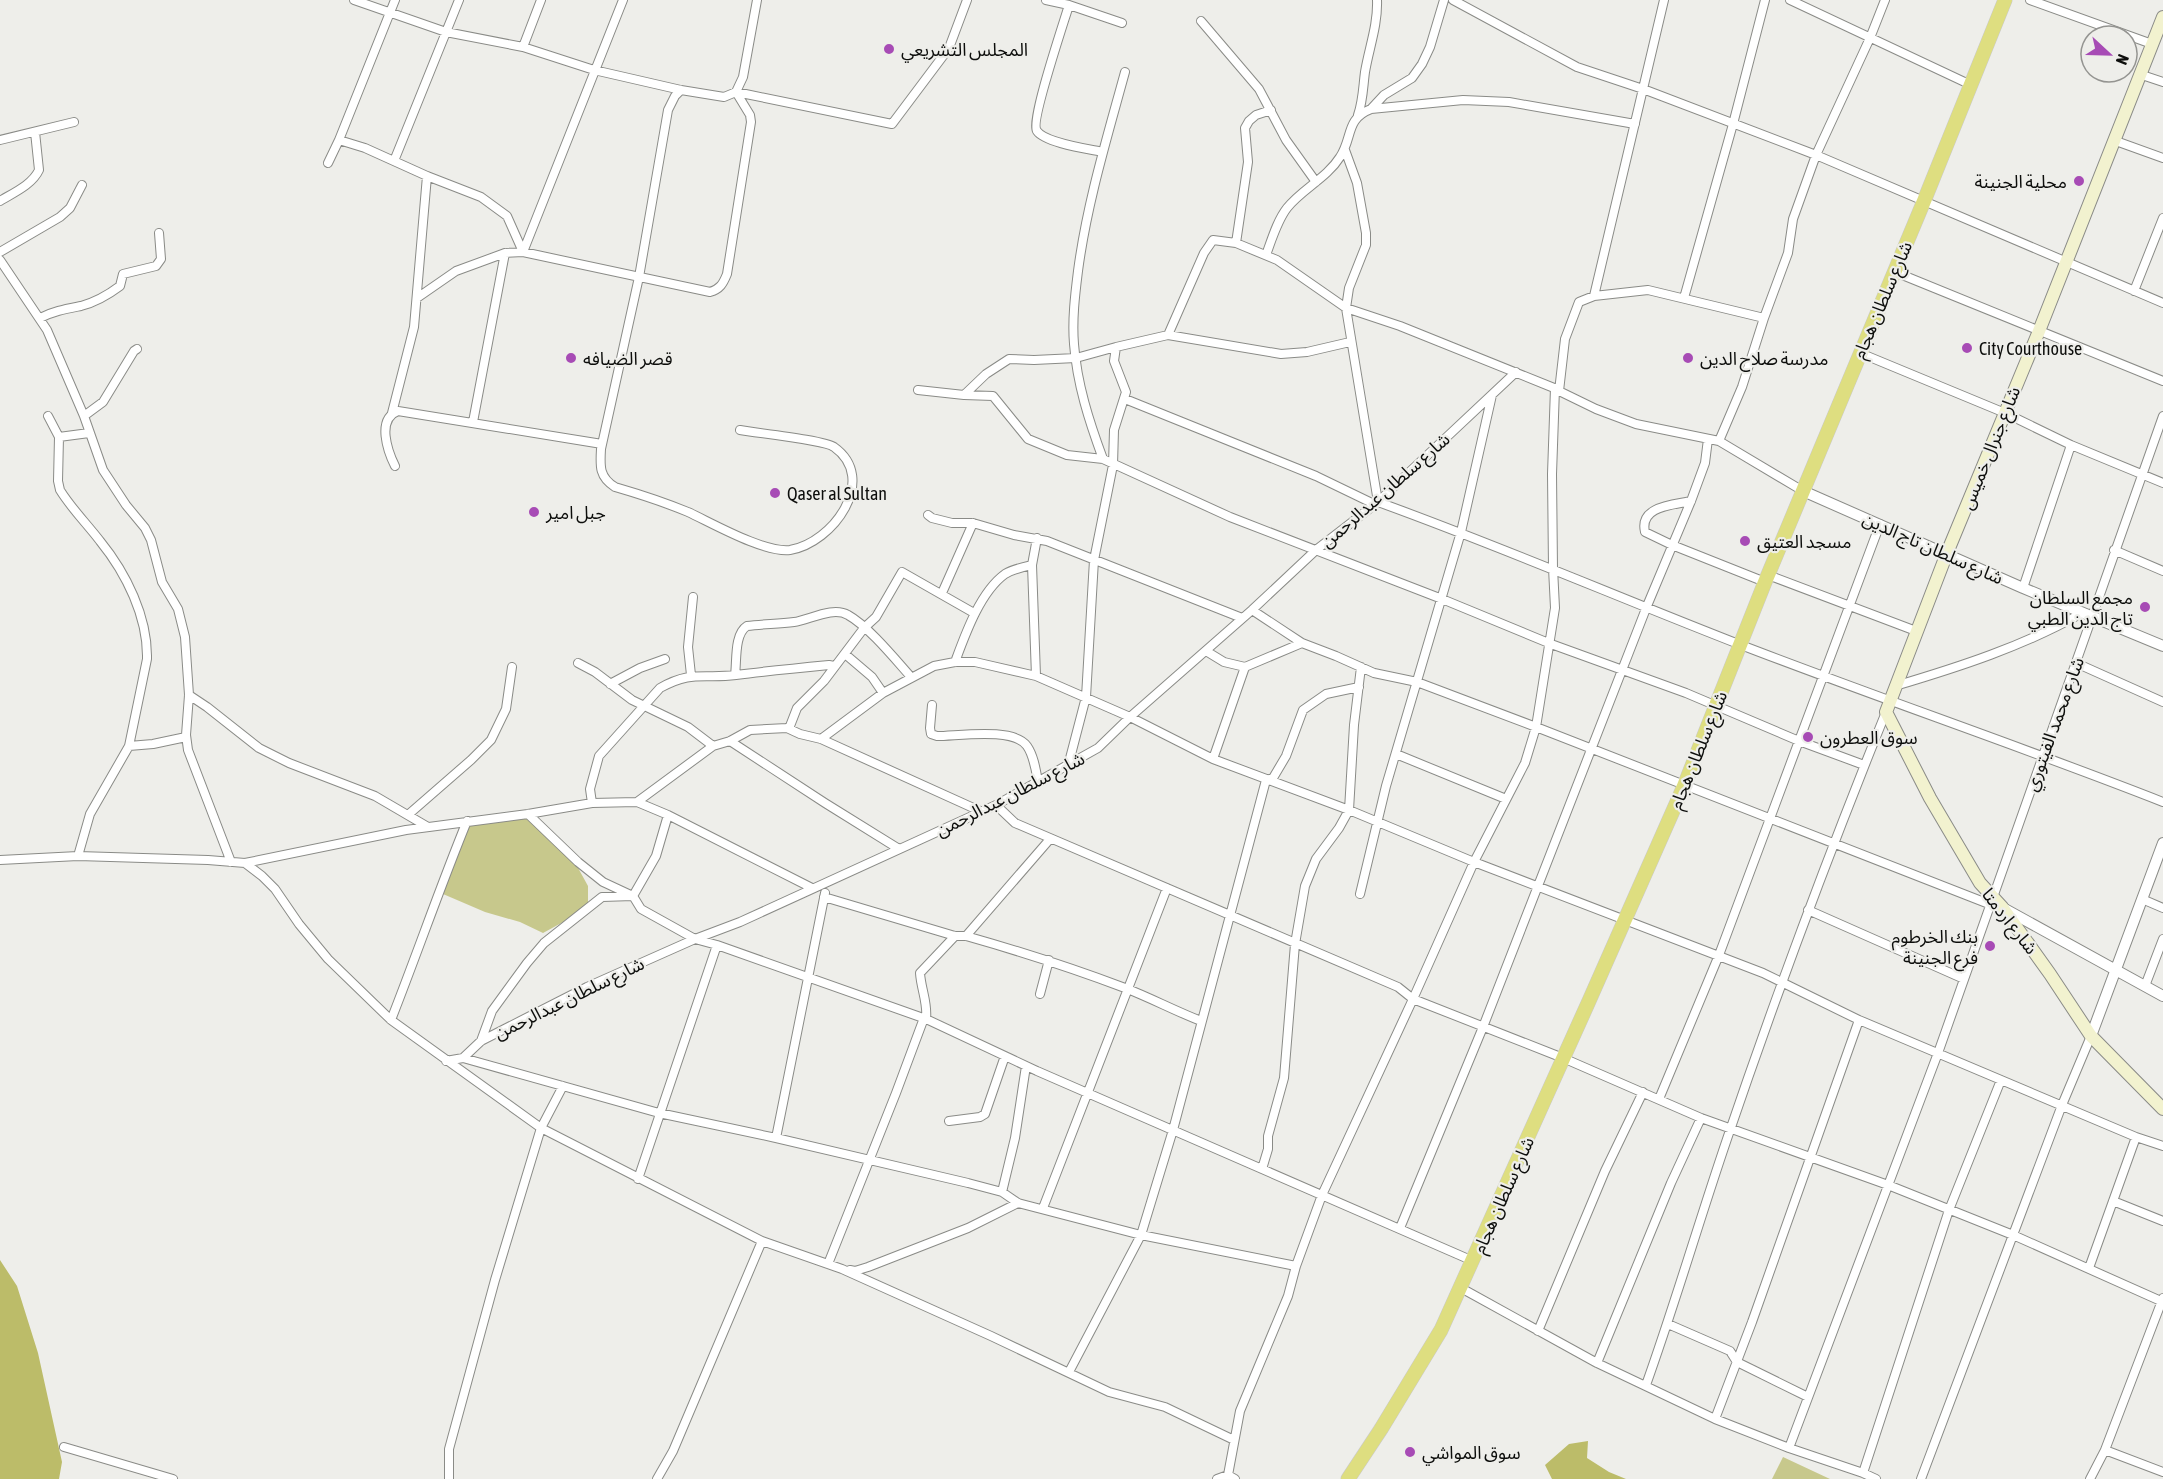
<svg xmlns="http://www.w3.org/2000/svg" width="2163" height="1479" font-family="'Asap Condensed','Noto Sans Arabic',sans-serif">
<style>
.green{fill:#c7c88c}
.water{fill:#bcbc69}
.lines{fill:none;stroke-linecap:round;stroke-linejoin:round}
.minor-casing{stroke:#8a8b87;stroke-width:10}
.tertiary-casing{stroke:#8a8b87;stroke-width:12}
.secondary-casing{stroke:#8a8b87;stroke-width:14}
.trunk-casing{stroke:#cacaca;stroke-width:15}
.minor{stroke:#fff;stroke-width:8}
.tertiary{stroke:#fff;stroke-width:10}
.secondary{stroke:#f2f2cf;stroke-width:12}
.trunk{stroke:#dede80;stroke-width:14}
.poi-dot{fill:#a74bb5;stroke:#eeeeea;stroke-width:2}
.labels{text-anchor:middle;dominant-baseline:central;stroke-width:4.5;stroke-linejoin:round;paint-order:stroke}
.poi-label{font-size:18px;fill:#0d0e0c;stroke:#eeeeea;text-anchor:start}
.street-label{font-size:18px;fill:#0d0e0c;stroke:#eeeeea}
</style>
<rect width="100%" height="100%" fill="#eeeeea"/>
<path class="green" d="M529,818l48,48 11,20v18l-23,17 -22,12 -23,-11 -35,-10 -42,-18 26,-69z
M1783,1457l47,22h-58z"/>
<path class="water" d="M0,1260l17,26 21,67 24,109 -3,17h-59z
M1588,1441l-1,17 22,14 17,7h-74l-7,-14 24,-21z"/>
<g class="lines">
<defs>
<path id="minor" d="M354,0l92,32 77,15 71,23 87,20 43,7 12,-5 156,32 57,-76 18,-48
M1046,0l23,5 53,18
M1453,0l124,67 66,22 173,66 347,148
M1664,0l-70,296 -15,6 -14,37 -6,52 37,18 40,15 83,17 84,50
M1790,0l181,85
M2030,0l122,44
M1069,5c-5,17 -39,117 -32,126 8,12 52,18 66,21
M1201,21l58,68 27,51 30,42
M523,47l18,-47
M2139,74l24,8
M681,90l-6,6 -7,14 -29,167 -38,172c-1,17 -2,28 14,38 24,7 49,15 73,25 24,11 76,41 102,38 43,-7 89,-71 44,-103 -9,-7 -78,-14 -94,-17
M736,92l7,-15 14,-77
M1371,109l13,-14 28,-17 10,-14 8,-17 14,-47
M1358,115c5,-14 5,-28 7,-43 4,-24 13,-47 12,-72
M0,140l74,-18
M339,140l56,-140
M2113,140l50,18
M1345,150l12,33 9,50v12l-17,43 -3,20 32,194c122,44 242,96 363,143 140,54 282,102 422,157
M394,161l65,-161
M328,163l11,-23 26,8 62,28 54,21 26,19 16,36 187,40c10,-3 13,-8 17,-18l24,-152 -1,-7 -14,-23
M0,201c13,-8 32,-16 39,-31l-4,-38
M1236,243l12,-81 -3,-34 4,-7 7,-6 15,-5
M0,252l60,-35 10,-9 12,-23
M1266,255c6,-16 11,-34 21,-47 15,-19 40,-30 53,-51 13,-19 5,-38 31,-48l92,-9 46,2 126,22
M0,260l47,70 37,86 19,54 23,35 19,23 6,12 11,42 16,27 7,28 4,58 -3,40 2,15 43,112
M1895,272l268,109
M2134,291l29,-73
M1594,296l54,-6 116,28
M417,298l39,-27 49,-18
M1684,298l49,-174 32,-124
M40,318c14,-7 26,-9 41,-12 15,-4 27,-11 39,-20l3,-12 33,-8 5,-7 -2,-26
M1168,335l113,19 26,-2 43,-10
M1860,353l145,60 66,32 92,38
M918,390l46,5 22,-21 23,-15 25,1 42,-2 40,-11
M964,395l29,1 35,43 39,16 36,4 127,58 212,82 109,45 135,49 113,48 65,24
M1125,399l191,77 58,28
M392,413l22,-86 13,-151
M48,416l11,21 -1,44 2,9c11,18 27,34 40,51 26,32 48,76 47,118l-18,87 -39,68 -12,42
M84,416l19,-14 31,-51 3,-2
M473,422l32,-169 18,-1 100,-252
M59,437l30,-4
M1719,441l23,-54 22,-69 24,-65 5,-34 23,-64 54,-117 15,-38
M1103,459c-14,-38 -26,-75 -29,-115 -2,-24 1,-49 4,-73 9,-68 29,-133 47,-199
M395,466c-7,-14 -19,-47 3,-55l204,33
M1691,501c-18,4 -52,5 -46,31l27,13 93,37
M928,515l4,3 20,5h21l41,12 33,6 195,77
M2114,550l49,21
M1768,575l148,56
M2023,588l48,-143
M942,593l31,-70
M1252,610l50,33 34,13 38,17 43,9 119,45 453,177
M1206,651l18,11 21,5 57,-24
M845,654l27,23 11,16
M955,662c10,-27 25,-70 50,-88 8,-5 18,-7 27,-9
M578,663l17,9 37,28 56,27 25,19
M2076,663l87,39
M691,675l-3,-28 5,-50
M735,675c2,-14 -1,-41 12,-49 15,-2 31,-2 47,-4 15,-2 39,-16 54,-7 20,11 47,44 63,62
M1036,676l-4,-111 5,-27
M610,684l30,-16 25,-9
M1895,686c64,-19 129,-40 187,-73
M189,695l18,12 52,41 30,15 86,33 53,31
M932,705l-2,23 1,6 6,2c21,0 77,-9 90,10 7,10 9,25 11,36
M787,728l3,-2 7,-18 27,-27 40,-53 12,-11 26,-45 72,41
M821,739l62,-46 51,-27 21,-4h20l61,14 94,41 83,42 136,51 125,52 289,111 96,47 277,117 27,9
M730,741l95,62 74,46
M129,746l24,-2 33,-7
M1396,754l110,45
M1213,759l32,-92
M1068,766l18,-69 8,-137 19,-95 1,-35 12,-38 -12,-31 2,-14 52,-12 36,-82 9,-13 23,3 41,17 69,48 54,18 159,64
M637,802l76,-56 17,-5 20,-11 37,-2 13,6 21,5 159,72
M592,803l-2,-14 9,-33 61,-68c32,-18 43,-9 76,-13 31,-4 62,-7 93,-10l5,1
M996,805l19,18 383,164 15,12 150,59 138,60 187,67 125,50 150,67
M409,814l62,-54 20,-20 15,-31 6,-42
M528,814l50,48 25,20 30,14 8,13 54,30 22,6 209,74 111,52 436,190
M0,860l78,-4 130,4 37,3 17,13 13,13 24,35 29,35 63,61 150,108 221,113 80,28 149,67 118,56 56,15 69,33
M245,863l161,-33 122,-16 64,-11 45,-1 31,13 144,73
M1360,894l26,-108 75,-254 31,-137
M824,897l131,39h11c53,15 106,32 159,52 26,10 50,23 76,33
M2142,899l21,9
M1808,910l156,69
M966,936l84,-97
M2145,986l18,-47
M1040,994l9,-34
M926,1019c2,-16 -5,-30 -6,-46l35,-37
M391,1020c26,-66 49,-133 76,-199
M481,1041l11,-30 35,-48 17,-20 58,-46 31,-1 23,-40 12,-41
M463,1058l196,55 117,25 192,45 34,9 16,11 123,32 155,31
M446,1061l17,-3 18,-17 106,-54 108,-48 45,-17 256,-117 102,-57 32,-31 122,-107 64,-60 62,-48 24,-23 114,-107
M1659,1099l60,-144 161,-431
M949,1121l31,-4 5,-3 20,-58
M776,1138l49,-245
M1262,1169l6,-20v-13l16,-58 11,-134 10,-58 11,-27 23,-31 10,-18 5,-85 7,-58
M638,1179l79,-234
M1002,1192l13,-54 11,-72
M2113,1201l50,20
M1043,1208l124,-320
M1400,1228l83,-201 164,-421 44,-105 14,-38 3,-24
M828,1264l68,-171 28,-75
M2089,1268l47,-131
M850,1270l5,1 13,-4 100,-39 50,-25
M1461,1288l136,75 118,56 74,29 74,25 13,6
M1668,1324l62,27 7,11 71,35
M1538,1331l67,-160 38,-79
M1597,1363l74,-180 30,-65
M1069,1372l72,-137 32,-105 93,-350 7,-2 13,-22 17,-46 23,-16 33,-7
M1646,1385c29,-81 53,-164 81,-246 49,-144 102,-286 159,-427
M1715,1419l37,-97 107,-302
M64,1447l109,32
M1789,1448l149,-395 225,-637
M2105,1450l58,22
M1863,1473l86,-263 52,-130
M449,1479v-30l46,-169 46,-152 22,-42
M657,1479l16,-28 89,-210
M1217,1479l11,-4
M1235,1479l-7,-4 12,-64 48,-115 8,-30 26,-71 91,-196 61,-137 51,-99 11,-36 19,-119 -2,-40 -1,-94 3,-86
M1921,1479l141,-374 29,-69
M2090,1479l15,-29 58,-152"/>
<path id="tertiary" d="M1803,491l220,97 140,58
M2003,908l160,88
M2091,1036l72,-193"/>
<path id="secondary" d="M2163,17l-124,314 -92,222 -61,159 44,86 50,85 22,24 48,67 41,62 72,73"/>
<path id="trunk" d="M1348,1479l33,-50 60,-99 148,-329 95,-215 81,-204 159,-381 81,-201"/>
</defs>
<use href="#minor" class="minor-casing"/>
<use href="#tertiary" class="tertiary-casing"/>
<use href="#secondary" class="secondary-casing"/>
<use href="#trunk" class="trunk-casing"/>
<use href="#minor" class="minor"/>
<use href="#tertiary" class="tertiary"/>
<use href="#secondary" class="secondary"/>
<use href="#trunk" class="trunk"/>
</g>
<g class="poi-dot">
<circle cx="889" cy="49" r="6"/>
<circle cx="2079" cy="181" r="6"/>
<circle cx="1967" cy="348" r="6"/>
<circle cx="571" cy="358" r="6"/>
<circle cx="1688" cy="358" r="6"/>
<circle cx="775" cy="493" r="6"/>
<circle cx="534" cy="512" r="6"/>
<circle cx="1745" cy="541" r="6"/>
<circle cx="2145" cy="607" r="6"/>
<circle cx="1808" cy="737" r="6"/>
<circle cx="1990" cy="946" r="6"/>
<circle cx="1410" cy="1452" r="6"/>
</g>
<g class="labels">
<g class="poi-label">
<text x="901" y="49">المجلس التشريعي</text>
<text x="2067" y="181" text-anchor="end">محلية الجنينة</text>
<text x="1979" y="348">City Courthouse</text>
<text x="583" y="358">قصر الضيافه</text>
<text x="1700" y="358">مدرسة صلاح الدين</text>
<text x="787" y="493">Qaser al Sultan</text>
<text x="546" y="512">جبل امير</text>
<text x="1757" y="541">مسجد العتيق</text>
<text x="2133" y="597" text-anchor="end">مجمع السلطان<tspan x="2133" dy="21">تاج الدين الطبي</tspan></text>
<text x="1820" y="737">سوق العطرون</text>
<text x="1978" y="936" text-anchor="end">بنك الخرطوم<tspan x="1978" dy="21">فرع الجنينة</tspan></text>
<text x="1422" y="1452">سوق المواشي</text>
</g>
<g class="street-label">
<text transform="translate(1882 300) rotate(-67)">شارع سلطان هجام</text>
<text transform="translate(1990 448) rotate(-68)">شارع جنرال خميس</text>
<text transform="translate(1385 490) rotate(-41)">شارع سلطان عبدالرحمن</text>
<text transform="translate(1933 548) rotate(24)">شارع سلطان تاج الدين</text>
<text transform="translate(2054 724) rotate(-70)">شارع محمد الفيتوري</text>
<text transform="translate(1698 750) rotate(-68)">شارع سلطان هجام</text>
<text transform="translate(1010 794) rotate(-27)">شارع سلطان عبدالرحمن</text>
<text transform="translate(2010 921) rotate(52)">شارع اردمتا</text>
<text transform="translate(569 998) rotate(-26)">شارع سلطان عبدالرحمن</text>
<text transform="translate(1503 1195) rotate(-66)">شارع سلطان هجام</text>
</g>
</g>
<g transform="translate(2109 54) rotate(112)"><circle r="28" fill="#eeeeea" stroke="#949491" stroke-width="1.5"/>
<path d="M0-4.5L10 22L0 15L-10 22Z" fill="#a74bb5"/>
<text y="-9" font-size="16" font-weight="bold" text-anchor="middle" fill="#0d0e0c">N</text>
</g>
</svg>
